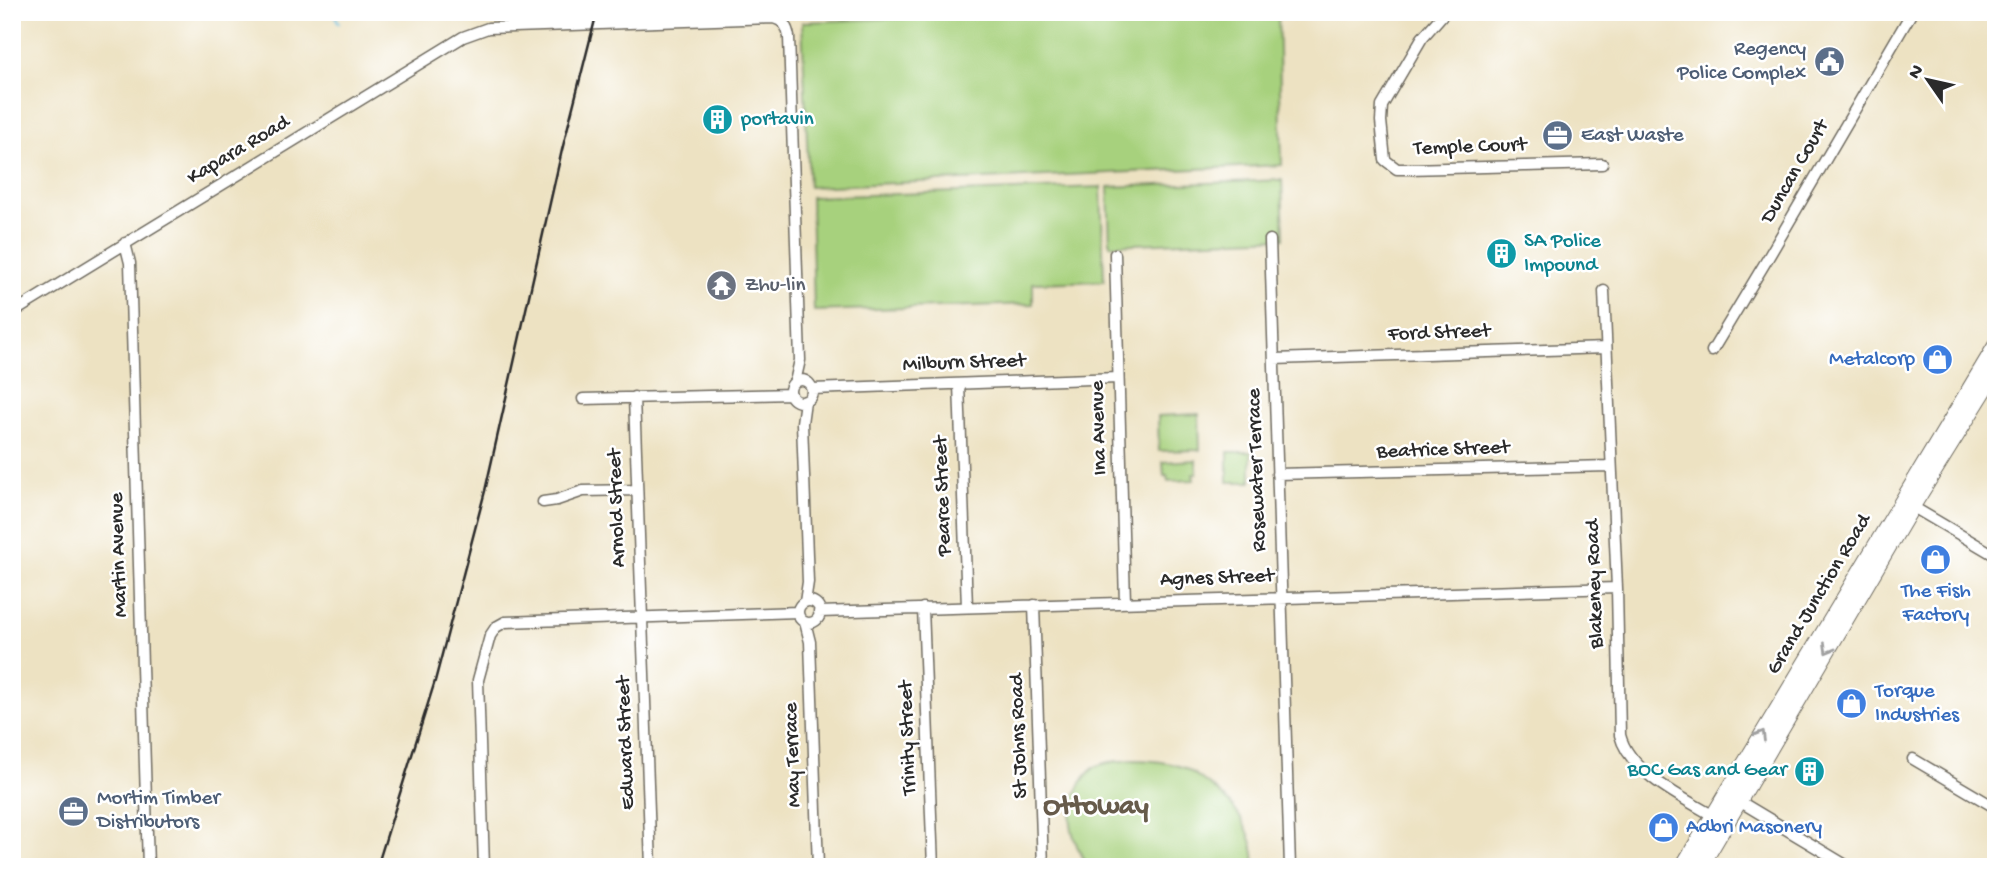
<svg xmlns="http://www.w3.org/2000/svg" width="2008" height="879" font-family="'Gochi Hand',sans-serif">
<style>
.green{fill:#a7d17d;stroke:#697e54;stroke-width:2}
.lines{fill:none;stroke-linecap:round;stroke-linejoin:round}
.stream{stroke:#5dbadb;stroke-width:2.5}
.minor-casing{stroke:#6f6b60;stroke-width:13}
.highway-casing{stroke:#6f6b60;stroke-width:18}
.minor{stroke:#fff;stroke-width:10}
.highway{stroke:#fff;stroke-width:16}
.rail{stroke:#2b2b2b;stroke-width:2.5}
.oneway{stroke:#a0a0a0}
.labels{text-anchor:middle;dominant-baseline:central;stroke-width:5;stroke-linejoin:round;paint-order:stroke}
.service-label{font-size:21px;fill:#4e5e75;stroke:#fff;text-anchor:start}
.culture-label{font-size:21px;fill:#0d838f;stroke:#fff;text-anchor:start}
.street-label{font-size:21px;fill:#2b2b2b;stroke:#fff}
.worship-label{font-size:21px;fill:#5b616d;stroke:#fff;text-anchor:start}
.shop-label{font-size:21px;fill:#366cbe;stroke:#fff;text-anchor:start}
.district-label{font-size:28px;font-weight:bold;fill:#675b4b;stroke:#fff}
</style>
<rect width="100%" height="100%" fill="#fff"/>
<filter id="ink" filterUnits="userSpaceOnUse"><feTurbulence type="fractalNoise" baseFrequency=".0143" numOctaves="2"/><feDisplacementMap in="SourceGraphic" scale="14" xChannelSelector="R" yChannelSelector="G"/><feConvolveMatrix kernelMatrix="1 2 1 2 8 2 1 2 1" color-interpolation-filters="sRGB"/></filter>
<filter id="wash" filterUnits="userSpaceOnUse"><feTurbulence type="fractalNoise" baseFrequency=".00686" numOctaves="4" result="noise"/><feDisplacementMap in="SourceGraphic" scale="28" xChannelSelector="R" yChannelSelector="G"/><feGaussianBlur stdDeviation="1.57" result="paint"/><feColorMatrix in="noise" values="0 0 0 0 0 0 0 0 0 0 0 0 0 0 0 0 0 1.4 0 .05"/><feComposite in="paint" operator="in"/></filter>
<g filter="url(#wash)">
<rect width="100%" height="100%" fill="#ede2c2"/>
<path class="green" d="M1060,12h218l4,153 -473,22 -7,-165z
M1282,180l2,58 -174,7 -2,-58z
M1101,187l3,94 -71,2v21l-219,7 -3,-114z
M1199,414l1,36 -41,1 -1,-35z
M1228,452h23v30h-23z
M1196,460l1,13 -4,1 1,6 -26,1 -1,-5h-3l-1,-14z
M1133,760c17,0 32,1 49,7 6,2 12,7 18,11 31,21 55,50 55,89h-167c-15,-25 -25,-51 -10,-78 4,-9 9,-16 17,-22 11,-6 26,-6 38,-7z"/>
<g class="lines">
<path class="stream" d="M333,12l6,11"/>
</g>
</g>
<g filter="url(#ink)">
<g class="lines">
<defs>
<path id="minor" d="M1445,12l-23,26 -40,68 -1,15 4,39 12,9h11l194,-5
M1270,240l20,627
M125,243l5,20 18,604
M1115,254l10,348
M1604,291l13,297 3,147c9,38 67,65 99,84
M12,313l451,-276 25,-9 285,-10c11,3 14,8 16,19l11,323 -5,22
M1712,351l56,-93 144,-246
M1274,359l332,-11
M790 391a11 11 0 1 1 22 0a11 11 0 1 1-22 0Z
M959,384l8,223
M812,389l306,-11
M634,397l17,470
M583,399l208,-5
M1277,474l333,-8
M543,502l14,-2 26,-9 54,-1
M1908,504l88,52
M798 612a11 11 0 1 1 22 0a11 11 0 1 1-22 0Z
M805,602l3,-20 -6,-159 3,-22
M1034,605l9,262
M923,608l10,259
M819,612l798,-24
M805,622l5,20 8,225
M1913,759l83,49
M1734,798l115,69
M484,867l-6,-187 12,-44 6,-9 9,-5 293,-10
M1992,867l4,-6"/>
<path id="highway" d="M1683,867l313,-521
M1700,867l212,-361 84,-135"/>
</defs>
<use href="#minor" class="minor-casing"/>
<use href="#highway" class="highway-casing"/>
<use href="#minor" class="minor"/>
<use href="#highway" class="highway"/>
<path class="rail" d="M377,867l58,-186 50,-190 77,-341 35,-138"/>
</g>
<defs><path id="oneway-chevron" d="M-2-3.5L2.5 0L-2 3.5" fill="none" stroke-width="1.6" stroke-linecap="round" stroke-linejoin="round" transform="scale(1.75)"/></defs>
<g class="oneway">
<use href="#oneway-chevron" transform="translate(1828 649) rotate(120)"/>
<use href="#oneway-chevron" transform="translate(1761 735) rotate(-59)"/>
</g>
</g>
<defs>
<symbol id="civic-disc" viewBox="-11 -11 22 22"><circle r="9.5" fill="#5c6f8a" stroke="#fff"/><path d="M-.6-6.5H3V-4.5H.6V-3L4-1V1h2V6H-6V1h2V-1L-.6-3ZM-1.2 2.5V6h2.4V2.5Z" fill="#fff"/></symbol>
<symbol id="building-disc" viewBox="-11 -11 22 22"><circle r="9.5" fill="#0f9aa8" stroke="#fff"/><path d="M-4-6H4V6H1V3H-1V6H-4ZM-2.5-4.3h1.7v1.8h-1.7ZM.8-4.3h1.7v1.8H.8ZM-2.5-1h1.7V.8h-1.7ZM.8-1h1.7V.8H.8Z" fill="#fff"/></symbol>
<symbol id="office-disc" viewBox="-11 -11 22 22"><circle r="9.5" fill="#5c6f8a" stroke="#fff"/><path d="M-6-3h4V-5.5h4V-3h4V5H-6ZM-1-4.5V-3h2v-1.5ZM-6 0V1H6V0Z" fill="#fff"/></symbol>
<symbol id="temple-disc" viewBox="-11 -11 22 22"><circle r="9.5" fill="#6b7280" stroke="#fff"/><path d="M0-6L5-2H3V0L6.5 2.5H4V6H1.5V3h-3V6H-4V2.5H-6.5L-3 0V-2H-5Z" fill="#fff"/></symbol>
<symbol id="shop-disc" viewBox="-11 -11 22 22"><circle r="9.5" fill="#3f7fe0" stroke="#fff"/><path d="M-5-2.5h2.3a2.7 3.5 0 0 1 5.4 0H5L5.5 6h-11ZM-1.5-2.5h3a1.5 2.3 0 0 0-3 0Z" fill="#fff"/></symbol>
</defs>
<g fill-rule="evenodd">
<use href="#civic-disc" x="1812" y="44" width="35" height="35"/>
<use href="#building-disc" x="700" y="102" width="35" height="35"/>
<use href="#office-disc" x="1540" y="118" width="35" height="35"/>
<use href="#building-disc" x="1484" y="236" width="35" height="35"/>
<use href="#temple-disc" x="704" y="268" width="35" height="35"/>
<use href="#shop-disc" x="1920" y="342" width="35" height="35"/>
<use href="#shop-disc" x="1918" y="542" width="35" height="35"/>
<use href="#shop-disc" x="1834" y="686" width="35" height="35"/>
<use href="#building-disc" x="1792" y="754" width="35" height="35"/>
<use href="#office-disc" x="56" y="794" width="35" height="35"/>
<use href="#shop-disc" x="1646" y="810" width="35" height="35"/>
</g>
<g class="labels">
<g class="service-label">
<text x="1806" y="50" text-anchor="end">Regency<tspan x="1806" dy="24">Police Complex</tspan></text>
<text x="1581" y="136">East Waste</text>
<text x="97" y="799">Mortim Timber<tspan x="97" dy="24">Distributors</tspan></text>
</g>
<g class="culture-label">
<text x="741" y="120">portavin</text>
<text x="1524" y="242">SA Police<tspan x="1524" dy="24">Impound</tspan></text>
<text x="1787" y="771" text-anchor="end">BOC Gas and Gear</text>
</g>
<g class="street-label">
<text transform="translate(1470 148) rotate(-2)">Temple Court</text>
<text transform="translate(239 151) rotate(-31)">Kapara Road</text>
<text transform="translate(1796 172) rotate(-60)">Duncan Court</text>
<text transform="translate(1439 334) rotate(-2)">Ford Street</text>
<text transform="translate(964 364) rotate(-2)">Milburn Street</text>
<text transform="translate(1100 428) rotate(-92)">Ina Avenue</text>
<text transform="translate(1443 451) rotate(-2)">Beatrice Street</text>
<text transform="translate(1258 470) rotate(-92)">Rosewater Terrace</text>
<text transform="translate(944 496) rotate(-92)">Pearce Street</text>
<text transform="translate(618 508) rotate(-92)">Arnold Street</text>
<text transform="translate(120 555) rotate(-92)">Martin Avenue</text>
<text transform="translate(1217 579) rotate(-2)">Agnes Street</text>
<text transform="translate(1596 584) rotate(-92)">Blakeney Road</text>
<text transform="translate(1820 595) rotate(-59)">Grand Junction Road</text>
<text transform="translate(1020 736) rotate(-92)">St Johns Road</text>
<text transform="translate(909 738) rotate(-92)">Trinity Street</text>
<text transform="translate(627 743) rotate(-92)">Edward Street</text>
<text transform="translate(794 755) rotate(-92)">May Terrace</text>
</g>
<g class="worship-label">
<text x="745" y="286">Zhu-lin</text>
</g>
<g class="shop-label">
<text x="1915" y="360" text-anchor="end">Metalcorp</text>
<text x="1936" y="592" text-anchor="middle">The Fish<tspan x="1936" dy="24">Factory</tspan></text>
<text x="1875" y="692">Torque<tspan x="1875" dy="24">Industries</tspan></text>
<text x="1686" y="828">Adbri Masonery</text>
</g>
<g class="district-label">
<text x="1096" y="807">Ottoway</text>
</g>
</g>
<rect width="2008" height="879" fill="none" stroke="#fff" stroke-width="42"/>
<g transform="translate(1928 80) rotate(304)" stroke="#ffffff" stroke-width="5" paint-order="stroke">
<path d="M0-5L12 26L0 18L-12 26Z" fill="#2b2b2b"/>
<text y="-10" font-size="19" font-weight="bold" text-anchor="middle" fill="#2b2b2b">N</text>
</g>
</svg>
